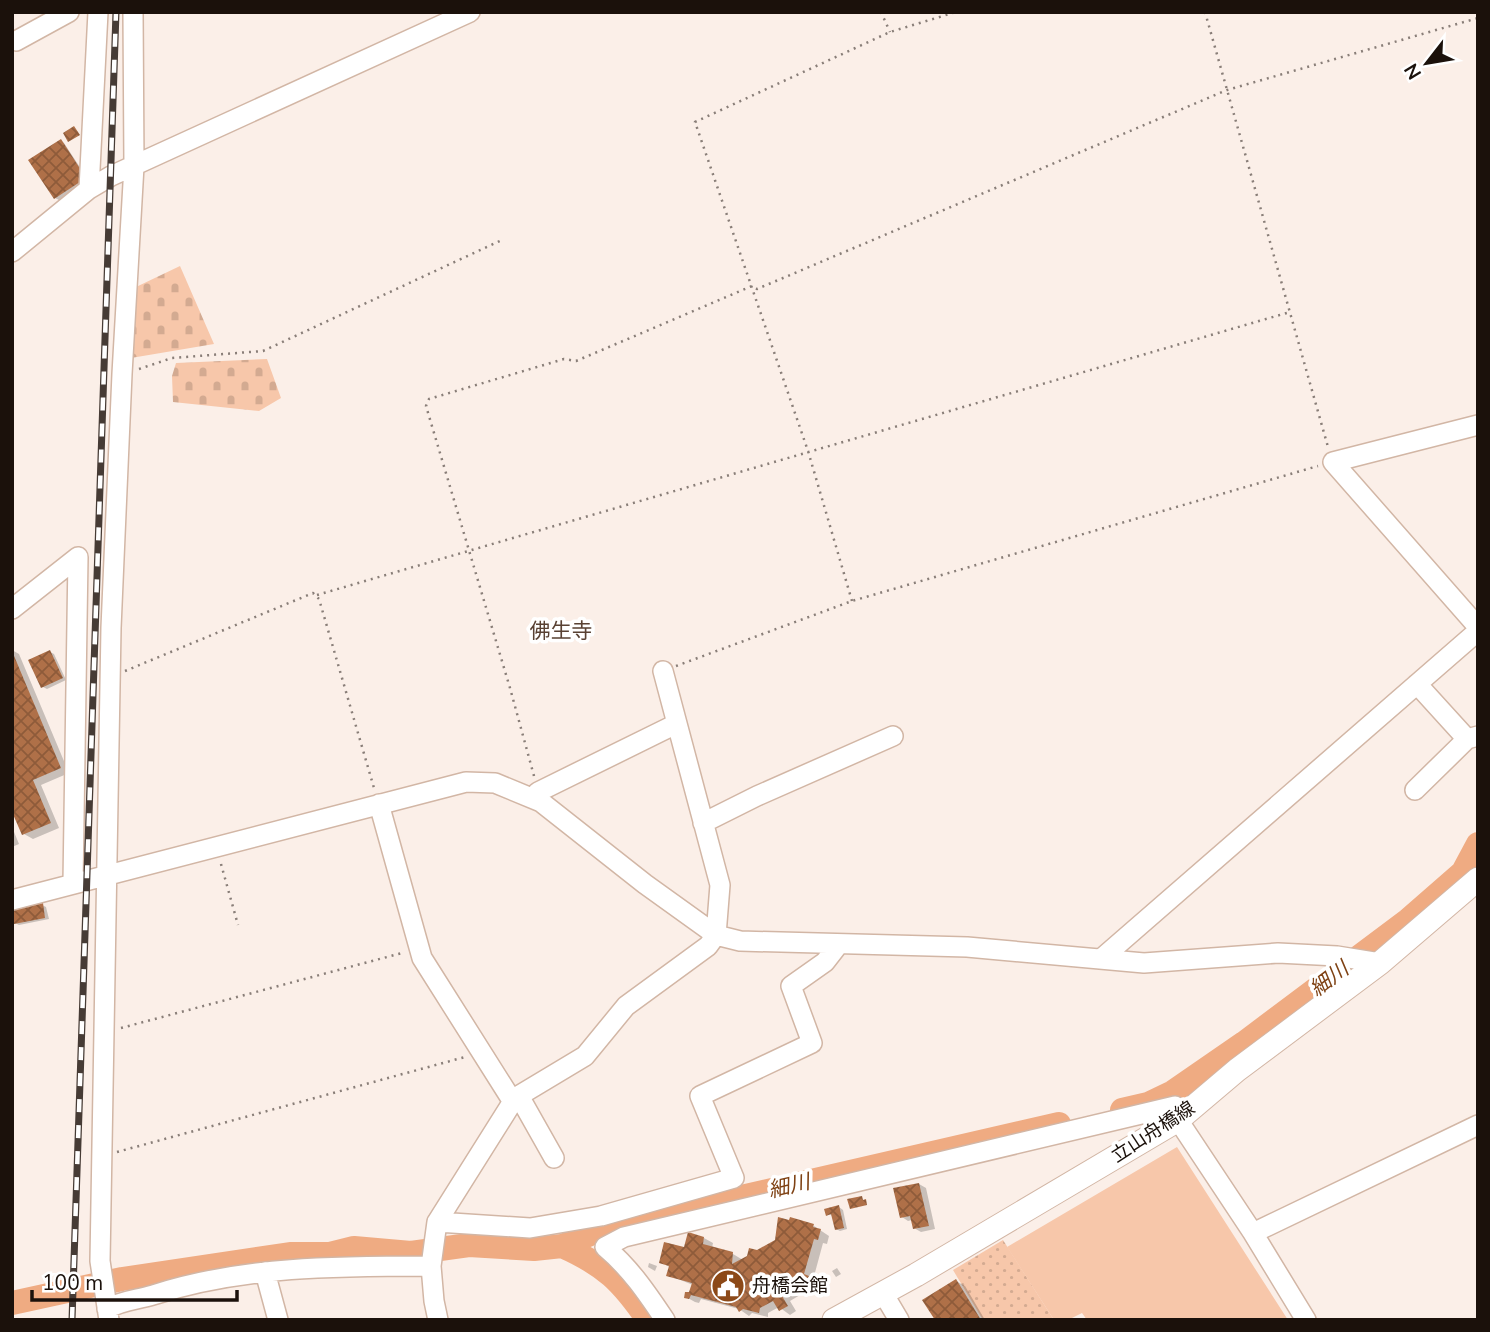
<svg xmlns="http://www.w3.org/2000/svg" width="1490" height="1332" font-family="'Nunito Sans','Noto Sans JP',sans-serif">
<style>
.grass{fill:url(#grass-dots)}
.cemetery{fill:url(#cemetery-stones)}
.pitch{fill:#f7c7aa}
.shadow{fill:#0003}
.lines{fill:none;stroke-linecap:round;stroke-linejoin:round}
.river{stroke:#efab82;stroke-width:24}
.building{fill:url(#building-cross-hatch)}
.minor-casing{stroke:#d2b6a5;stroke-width:22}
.major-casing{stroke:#d2b6a5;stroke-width:25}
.path{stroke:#897e78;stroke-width:2.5;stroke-dasharray:2 5;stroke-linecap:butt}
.minor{stroke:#fff;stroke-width:19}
.major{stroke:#fff;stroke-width:23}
.rail-casing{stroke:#463b35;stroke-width:7}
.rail{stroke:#fff;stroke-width:4.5;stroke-dasharray:13;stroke-linecap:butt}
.labels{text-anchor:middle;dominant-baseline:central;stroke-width:7;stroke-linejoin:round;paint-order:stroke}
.street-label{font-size:19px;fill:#1b110b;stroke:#fff}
.poi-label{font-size:19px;fill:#1b110b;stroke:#fff;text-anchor:start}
.neighbourhood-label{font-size:21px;fill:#594133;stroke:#fff}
.water-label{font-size:21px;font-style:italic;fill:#7f4214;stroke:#fff}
</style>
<defs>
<pattern id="grass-dots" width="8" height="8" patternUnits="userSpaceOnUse" patternTransform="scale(1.75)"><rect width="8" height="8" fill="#f7c7aa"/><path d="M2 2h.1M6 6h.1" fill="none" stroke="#d3aa91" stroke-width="1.8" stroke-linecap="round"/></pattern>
<pattern id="cemetery-stones" width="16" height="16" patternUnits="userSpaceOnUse" patternTransform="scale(1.75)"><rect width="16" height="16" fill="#f7c7aa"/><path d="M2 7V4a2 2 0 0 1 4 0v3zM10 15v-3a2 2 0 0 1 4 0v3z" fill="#d3aa91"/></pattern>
<pattern id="building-cross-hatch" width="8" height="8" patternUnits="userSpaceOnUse" patternTransform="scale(1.75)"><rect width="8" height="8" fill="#af7048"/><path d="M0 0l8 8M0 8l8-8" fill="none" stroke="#8e5b3a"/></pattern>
</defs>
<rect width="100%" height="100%" fill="#fbefe8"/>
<path class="grass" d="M1003,1240l51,80h-71l-30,-50z"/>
<path class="cemetery" d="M180,266l34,78 -83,14 5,-71z
M267,359l14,39 -22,13 -86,-9 -1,-26 4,-13z"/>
<path class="pitch" d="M1177,1147l111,173h-201l-5,-7 -14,7h-14l-47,-73z"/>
<path class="shadow" d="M61,141l3,2 25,38 -30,19 -4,-2z
M12,650l7,4 50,119 -28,12 18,43 -26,11 -9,-5 -12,-27z
M50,652l4,2 12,26 -19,9 -4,-2z
M12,827l7,17 -7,3z
M42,905l4,2 3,12 -30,6 -4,-2z
M919,1184l7,4 9,41 -14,3 -7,-4 -2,-8 -4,1 -6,-4z
M839,1207l4,3 4,19 -7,2 -4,-2 -3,-13 -5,-2z
M791,1219l23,7 15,10 -2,8 -4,-1 -10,37 4,2 -1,4 -4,-1 -3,8 -4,-1 -15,9 6,10 -6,4 -11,-8 -11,6v4l-16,-4 -3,3 -10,-7 -38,-10 -2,4 -4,-1 -9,-5 4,-3 3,-9 -25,-10 3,-7 -10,-6 43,-24 9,5 -1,5 21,6 10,6 33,-19z
M649,1263l8,3 -2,5 -7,-4z
M837,1268l4,6 -5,3 -4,-6z
M956,1281l9,5 20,34h-48z"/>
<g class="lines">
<path class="river" d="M1122,1110l26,-6 25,-12 71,-49 164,-123 55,-48 15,-28
M562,1246c43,19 60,36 86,74
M12,1303l110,-24 168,-25h40l24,-6 57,5 58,-8 65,4 28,-3 31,-13 83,-21 383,-88"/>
</g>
<path class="building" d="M74,126l6,9 -12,7 -5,-9z
M61,139l25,39 -32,21 -26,-39z
M50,650l13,28 -22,10 -13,-28z
M12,651l49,117 -28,12 18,43 -29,12 -10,-23z
M43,903l2,15 -31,6 -2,-15z
M919,1183l10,43 -16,3 -3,-13 -10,2 -7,-30z
M862,1196l1,4 3,-1 1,6 -17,4 -3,-10z
M839,1205l5,23 -9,2 -4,-16 -5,2 -2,-7z
M778,1217l11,3 1,-3 24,7 -1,3 8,2 -3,11 -4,-1 -10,35 5,2 -3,6 -3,-1 -3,8 -5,-1 -13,8 6,10 -9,5 -6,-10 -13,7 -1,5 -16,-4 -4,3 -3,-5 -45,-12 -2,4 -5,-1 1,-6h4l3,-9 -26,-7 3,-10 -10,-3 5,-21 20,5 4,-15 16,5 -1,7 30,8 -1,12 15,-8 2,-8 8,2 18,-10z
M956,1279l25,41h-46l-13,-20z"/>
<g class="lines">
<defs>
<path id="minor" d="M16,41l53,-29
M89,189l9,-177
M12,252l77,-63 22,-13 359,-164
M1478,425l-145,37 145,165
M12,609l66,-52 -5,326
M1417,684l50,55 11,-3
M1415,790l52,-51
M538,792l138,-68
M379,804l43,154 91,144
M703,823l54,-27 136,-60
M12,900l454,-118 29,1 46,19 104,82 71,51 24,6 227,6 177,16 134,-10 59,3 43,7
M1101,959l377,-328
M519,1096l35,62
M1178,1120l75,113 53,87
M437,1222l93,6 71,-12 133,-38 -34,-82 112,-53 -21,-57 34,-24 14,-18
M1253,1233l225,-108
M265,1272l13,48
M883,1293l16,27
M107,1309c15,-9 30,-9 46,-14 89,-29 186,-29 278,-29
M109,1320l-9,-59 11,-633 11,-254 12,-208 -1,-154
M438,1320l-4,-19 -3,-35 6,-44 78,-124 70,-42 41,-50 82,-60 8,-11 4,-50 -57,-214
M665,1320c-18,-27 -35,-52 -60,-73l19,-10 551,-131 10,8"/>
<path id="major" d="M834,1320l82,-45 262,-155 59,-50 143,-107 98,-84"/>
</defs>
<use href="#minor" class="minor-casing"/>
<use href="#major" class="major-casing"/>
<path class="path" d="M881,12l9,20
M1205,12l123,435
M139,369l33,-11 91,-7 241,-112
M317,595l973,-283
M852,601l-44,-150 -113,-329 195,-90 66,-20
M676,666l176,-65 466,-135
M125,671l188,-78 6,6 55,189
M534,776l-24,-88 -84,-282 3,-7 135,-40 12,2 176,-75 5,3 470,-199 251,-72
M221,864l17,61
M121,1028l281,-75
M117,1152l348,-95"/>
<use href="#minor" class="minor"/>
<use href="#major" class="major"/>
<defs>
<path id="rail" d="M72,1320l44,-1308"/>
</defs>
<use href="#rail" class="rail-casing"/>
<use href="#rail" class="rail"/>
</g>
<defs>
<symbol id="civic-disc" viewBox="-11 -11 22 22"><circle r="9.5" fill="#8c4918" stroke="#fff"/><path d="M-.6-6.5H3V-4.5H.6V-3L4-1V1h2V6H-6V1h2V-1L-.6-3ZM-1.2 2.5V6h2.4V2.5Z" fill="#fff"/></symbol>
</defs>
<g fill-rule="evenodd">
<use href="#civic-disc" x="709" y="1267" width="38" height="38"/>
</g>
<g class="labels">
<g class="street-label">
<text transform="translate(1153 1132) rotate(-33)">立山舟橋線</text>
</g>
<g class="poi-label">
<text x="752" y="1286">舟橋会館</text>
</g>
<g class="neighbourhood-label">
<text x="561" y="631">佛生寺</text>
</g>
<g class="water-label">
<text transform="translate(1329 979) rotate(-37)">細川</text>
<text transform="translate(789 1186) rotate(-13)">細川</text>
</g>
</g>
<rect width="1490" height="1332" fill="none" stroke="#1b110b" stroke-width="28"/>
<g transform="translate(1427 63) rotate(239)" stroke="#ffffff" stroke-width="5" paint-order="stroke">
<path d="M0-5L12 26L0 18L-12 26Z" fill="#1b110b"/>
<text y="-10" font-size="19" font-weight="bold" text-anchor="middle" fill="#1b110b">N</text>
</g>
<path d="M32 1290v10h205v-10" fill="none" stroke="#1b110b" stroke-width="3.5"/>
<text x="42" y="1290" font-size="21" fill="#1b110b" stroke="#ffffff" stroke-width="5" paint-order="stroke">100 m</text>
</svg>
